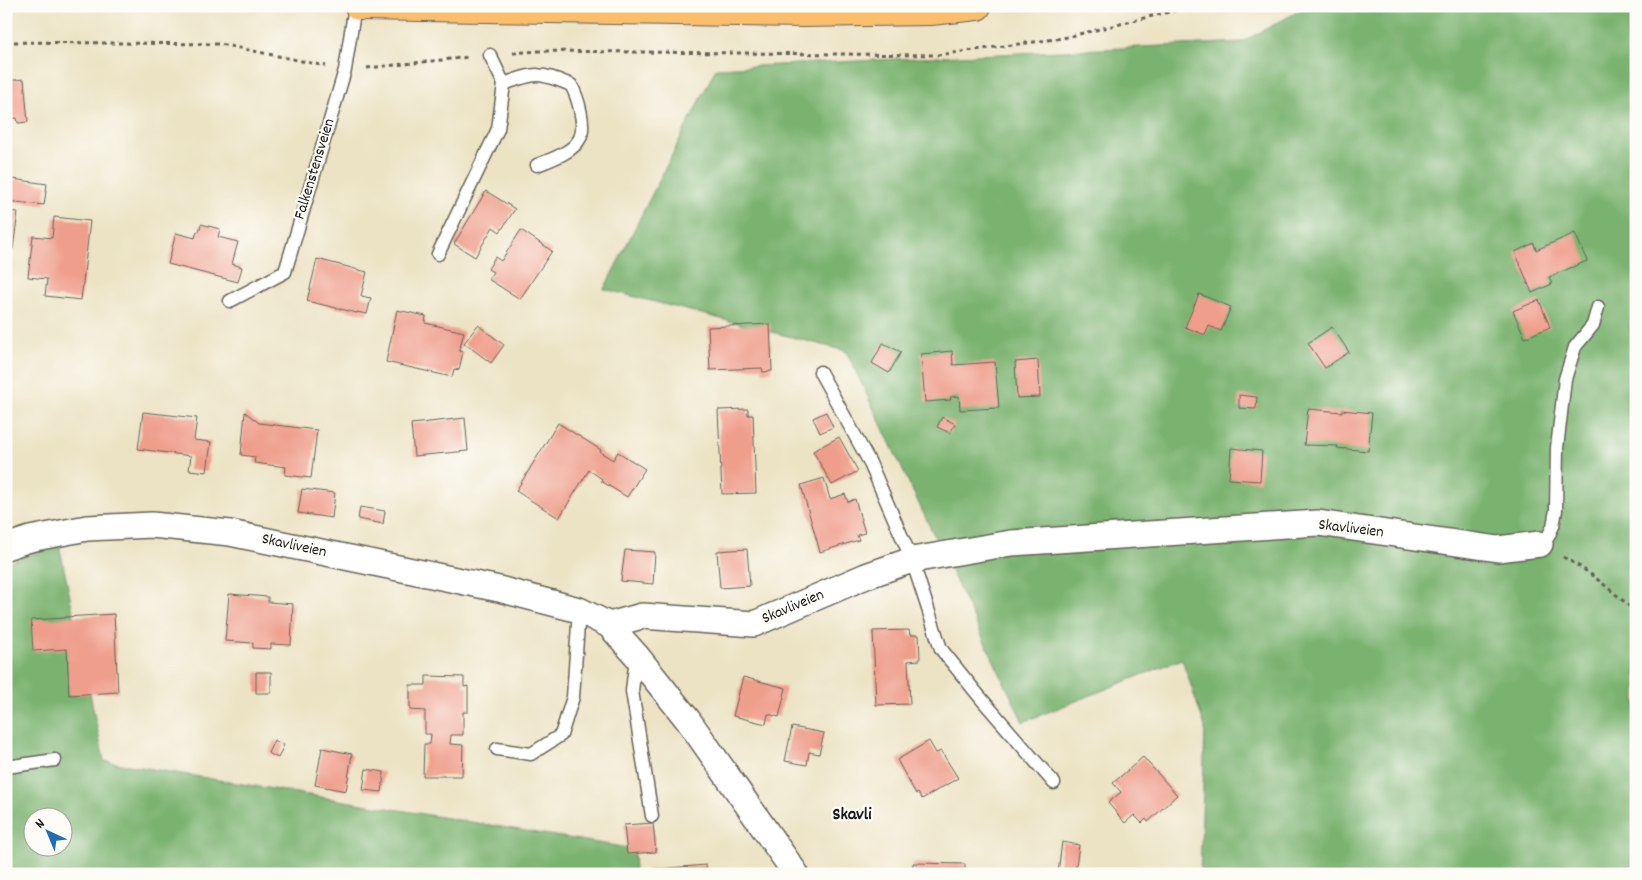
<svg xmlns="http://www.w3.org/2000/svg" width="1642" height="880" font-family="Dekko,sans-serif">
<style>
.forest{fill:#7ab270;stroke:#4b6746;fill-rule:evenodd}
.building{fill:#ef9e8c}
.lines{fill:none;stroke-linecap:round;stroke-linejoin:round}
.service-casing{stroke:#656257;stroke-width:15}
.minor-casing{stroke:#656257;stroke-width:28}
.primary-casing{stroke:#656257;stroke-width:30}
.path{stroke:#656257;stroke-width:3;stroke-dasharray:4 4;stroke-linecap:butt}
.service{stroke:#fff;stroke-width:12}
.minor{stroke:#fff;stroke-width:25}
.primary{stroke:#fabe6d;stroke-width:28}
.labels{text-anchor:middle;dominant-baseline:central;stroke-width:4.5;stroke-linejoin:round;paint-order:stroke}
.street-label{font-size:16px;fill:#1c1c1c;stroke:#fdfcf7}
.neighbourhood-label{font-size:18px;font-weight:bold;fill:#1c1c1c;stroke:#fdfcf7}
</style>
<rect width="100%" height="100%" fill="#fdfcf7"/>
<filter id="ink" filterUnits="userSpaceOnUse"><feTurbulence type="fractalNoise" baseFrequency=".02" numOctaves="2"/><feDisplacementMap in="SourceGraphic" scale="10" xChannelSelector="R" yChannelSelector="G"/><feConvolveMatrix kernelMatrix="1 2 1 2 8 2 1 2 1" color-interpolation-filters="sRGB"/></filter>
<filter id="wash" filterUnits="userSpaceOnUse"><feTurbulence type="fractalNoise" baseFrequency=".0096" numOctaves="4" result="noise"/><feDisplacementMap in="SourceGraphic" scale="20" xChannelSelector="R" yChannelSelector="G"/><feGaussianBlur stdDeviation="1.12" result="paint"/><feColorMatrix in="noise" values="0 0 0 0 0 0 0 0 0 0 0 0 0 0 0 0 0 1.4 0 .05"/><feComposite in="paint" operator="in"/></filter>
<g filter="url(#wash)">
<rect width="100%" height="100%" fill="#ece3c4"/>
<path class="forest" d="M1308,6h328v868h-436l5,-147 -23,-68 -159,63 -177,-371 -242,-62 112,-221 526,-26z
M59,544l45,217 530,88 1,25h-629v-311zM32,818h30v30h-30z"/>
<g id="blocks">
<path class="building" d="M24,79l4,43 -10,1 -1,-5 -11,1v-38z
M6,178l41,6 -3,21 -38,-4z
M486,191l29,18 -15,23 -7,-5 -18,30 -21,-13z
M6,211l12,1 -5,37 -7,-1z
M54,217l36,4 -9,79 -36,-4 2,-17 -19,-2 5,-41 19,2z
M201,224l19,5 -2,8 20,5 -6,22 10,3 -4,15 -70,-18 8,-31 19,5 2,-7 2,1z
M521,230l31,21 -32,48 -32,-20 5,-7 -5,-3 7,-12 6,4z
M1575,233l12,28 -38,16 3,7 -20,9 -17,-41 19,-9 2,7z
M317,259l50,13 -6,24 10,2 -4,16 -10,-2v1l-50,-12z
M1199,294l32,13 -10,24 -12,-5 -4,9 -20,-8z
M1539,300l11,27 -25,11 -12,-27z
M397,310l29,6 -1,7 39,9 -5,19 4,1 -4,18 -5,-1 -2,8 -66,-15z
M770,324l2,47 -9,1 -1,-4 -52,2 -2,-43z
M478,325l26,20 -13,18 -27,-20z
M1332,327l17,25 -24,16 -17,-25z
M883,343l18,9 -12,21 -17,-10z
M952,351l1,14 42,-3 4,46 -39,2 -1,-14 -9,1 1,3 -26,2 -4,-48z
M1038,360l2,37 -23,1 -2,-36z
M1239,395l18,2 -1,12 -17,-1z
M748,409v6h5l3,78 -34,1 -4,-84z
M1308,409l34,3v-2l30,3 -4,38 -31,-3 1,-2 -34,-1z
M143,412l54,6 -3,22 17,2 -4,30 -18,-2 2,-14 -53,-7z
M245,412l14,11 58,7 -6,48 -26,-3 1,-8 -32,-4 1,-6 -14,-2z
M826,412l7,15 -13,6 -7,-15z
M942,417l13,7 -5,9 -13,-6z
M465,418l3,33 -54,5 -3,-32z
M558,423l43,27 -1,2 13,8 5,-8 27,17 -18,28 -26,-16 1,-2 -13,-9 -30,48 -43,-27z
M839,437l19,34 -26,14 -19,-34z
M1231,448l31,3 -2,30 -31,-2z
M824,478l6,21 15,-5 3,8 7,-3 10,34 -8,2 2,5 -39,12 -19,-67z
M302,489l33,4 -3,25 -34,-5z
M360,507l25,4 -2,13 -25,-5z
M747,549l3,37 -30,2 -3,-37z
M625,550l30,2 -2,32 -32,-3z
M229,594l39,3v5l25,2 -2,41 -20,-1v5l-18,-1v-5l-28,-2z
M114,614l4,78 -49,3 -2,-46 -34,2 -2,-31 34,-2v-1z
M909,630l1,5h9l1,25 -12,1 2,43 -34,1 -3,-74z
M256,672h15v21h-15z
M426,676l38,1v10l4,-1v26h-5v23h-12l-1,9 13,1 -1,31h-39l1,-32h6l1,-10h-6v-23l-15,-1v-25h16z
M743,677l43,11 -7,29 -11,-3 -2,10 -33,-8z
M792,727l32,6 -5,21 -10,-2 -2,13 -22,-4z
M274,740l10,5 -6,13 -10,-5z
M929,741l7,12 5,-2 17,27 -36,21 -4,-6 -2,1 -19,-34z
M322,748l30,6 -6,37 -31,-6z
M1143,757l34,38 -29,27 -2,-3 -4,4 -8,-8 -9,8 -17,-20 13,-11 -8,-9z
M366,769l18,3 -2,20 -19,-2z
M653,823l3,29 -29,2 -3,-29z
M1062,842l17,3 -4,29 -17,-1z
M913,863l52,1v10h-53z
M706,865l1,9h-60l-1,-4z"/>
</g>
</g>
<g filter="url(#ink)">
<use href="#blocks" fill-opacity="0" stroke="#656257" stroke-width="1"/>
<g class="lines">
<defs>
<path id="service" d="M504,84c33,-12 35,-12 67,1 7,12 15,40 9,53 -6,14 -30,22 -43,27
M438,254l60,-125 6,-45 -14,-29
M230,301l55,-29 60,-202 10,-64
M820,372l49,89 43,99 29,89 38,47 75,87
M1540,544l8,-7 5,-11 3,-16 1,-62 8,-69 10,-32 18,-22 5,-18
M636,658l-4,33 20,125
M497,749l34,5 30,-19 12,-38 6,-87
M6,767l49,-7"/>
<path id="minor" d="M6,547l24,-8 57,-11 65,-3 78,8 269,56 80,21 30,15 27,30 52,65 108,154
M609,625l33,-9 112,8 112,-48 46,-16 99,-17 307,-20 180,26 42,-5"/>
<path id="primary" d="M359,6l443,7 129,-2 46,-5"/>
</defs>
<use href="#service" class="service-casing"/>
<use href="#minor" class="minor-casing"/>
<use href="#primary" class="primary-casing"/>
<path class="path" d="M6,42l214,2 106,22
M513,53l25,-2 400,4 125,-17 130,-32
M367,68l103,-11
M1563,557c27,14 49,34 73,55"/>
<use href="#service" class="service"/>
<use href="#minor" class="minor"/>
<use href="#primary" class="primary"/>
</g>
</g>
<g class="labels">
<g class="street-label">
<text transform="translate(315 169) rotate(-73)">Falkenstensveien</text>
<text transform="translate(1351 529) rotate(7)">Skavliveien</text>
<text transform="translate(294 546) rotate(12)">Skavliveien</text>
<text transform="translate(793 607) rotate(-23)">Skavliveien</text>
</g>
<g class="neighbourhood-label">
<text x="852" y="815">Skavli</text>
</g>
</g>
<rect width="1642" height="880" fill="none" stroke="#fdfcf7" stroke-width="25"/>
<g transform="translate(48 832) rotate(316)"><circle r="24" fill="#fdfcf7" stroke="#a3a29f"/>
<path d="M0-4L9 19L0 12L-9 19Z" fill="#1f6fb2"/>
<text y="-8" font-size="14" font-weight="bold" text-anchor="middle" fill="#1c1c1c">N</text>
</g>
</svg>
